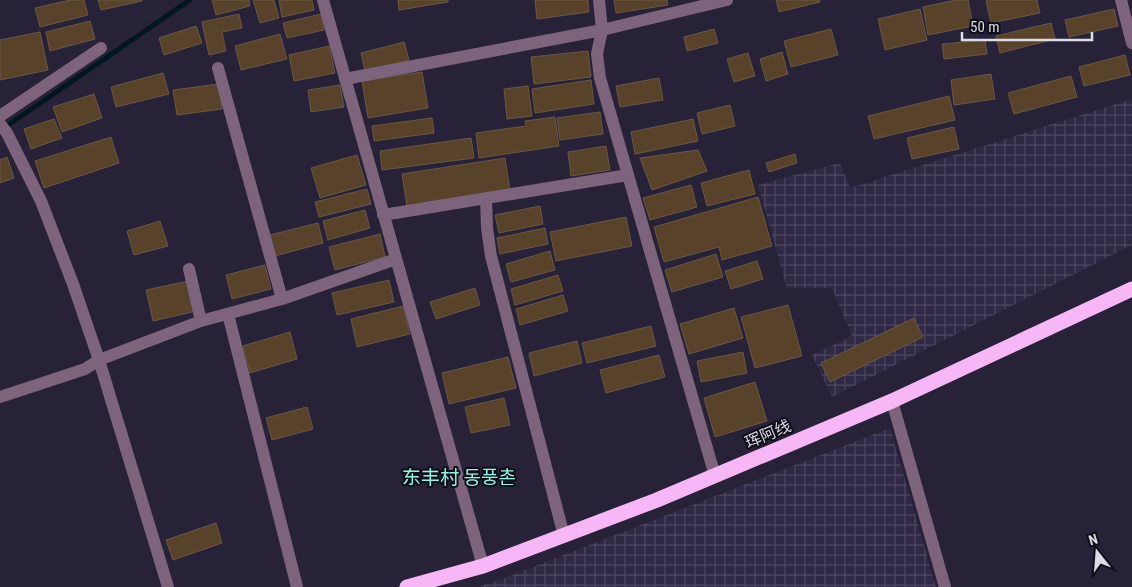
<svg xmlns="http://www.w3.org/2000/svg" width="1132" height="587" font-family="'Roboto Condensed','Noto Sans SC','Noto Sans KR',sans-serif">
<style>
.industrial{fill:url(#industrial-grid)}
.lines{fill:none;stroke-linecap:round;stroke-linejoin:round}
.stream{stroke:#001620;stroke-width:5}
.building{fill:#584229;stroke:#6a5844}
.minor{stroke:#7d637c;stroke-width:12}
.highway{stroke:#f7b7f6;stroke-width:15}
.labels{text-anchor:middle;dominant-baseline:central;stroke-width:4;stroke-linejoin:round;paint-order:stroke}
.street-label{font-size:16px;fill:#dedbe9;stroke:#0f0d17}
.quarter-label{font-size:19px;fill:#8ef6e5;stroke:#0f0d17}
</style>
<defs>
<pattern id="industrial-grid" width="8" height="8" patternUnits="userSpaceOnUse" patternTransform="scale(1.25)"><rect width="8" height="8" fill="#302945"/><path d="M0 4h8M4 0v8" fill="none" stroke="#4e4760"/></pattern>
</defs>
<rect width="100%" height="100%" fill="#272237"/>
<path class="industrial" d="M1132,99v146l-300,152 -20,-42 40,-19 -20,-48h-45l-29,-103 82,-22 10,25z
M890,428l46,159h-459l28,-9z"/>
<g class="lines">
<path class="stream" d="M4,128l186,-128"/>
</g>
<path class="building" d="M70,0h14l4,15 -48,12 -5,-19z
M98,0h44v1l-41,9z
M212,0h37l1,6 -34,9z
M253,0h21l5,18 -19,5z
M279,0h33l2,10 -32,7z
M398,0h50v2l-49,8z
M535,0h53l1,12 -52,7z
M614,0h53l1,5 -52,8z
M776,0h43l1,2 -41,10z
M956,0h12l5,26 -45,9 -5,-28z
M989,0h48l3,13 -49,10 -5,-22z
M920,9l7,31 -42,10 -7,-31z
M1114,9l4,17 -49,11 -4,-17z
M239,14l3,14 -20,4 4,19 -17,4 -7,-33z
M321,14l3,16 -37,8 -4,-15z
M90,21l5,18 -45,12 -4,-19z
M1051,23l4,16 -55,14 -4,-17z
M196,26l6,17 -38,12 -5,-17z
M714,29l4,14 -31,8 -3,-14z
M831,29l7,26 -47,12 -7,-26z
M40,32l8,38 -48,10v-40z
M280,34l7,25 -46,11 -6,-24z
M985,40l2,14 -43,5 -2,-15z
M404,42l5,18 -44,11 -4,-18z
M329,46l6,27 -41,8 -5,-26z
M588,51l3,26 -57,7 -3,-27z
M782,52l6,22 -22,7 -6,-22z
M748,53l7,23 -21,6 -7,-23z
M1125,55l5,20 -46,11 -5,-19z
M422,72l6,36 -60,10 -6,-37z
M163,73l6,21 -53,13 -5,-20z
M991,74l4,25 -41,6 -3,-25z
M1071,76l6,21 -63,17 -6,-21z
M659,78l4,22 -43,7 -4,-21z
M591,80l3,24 -59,9 -3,-24z
M219,84l3,25 -45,6 -4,-25z
M340,85l4,22 -33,5 -3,-22z
M528,86l4,30 -25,3 -3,-30z
M94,94l8,24 -40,14 -9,-25z
M949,96l6,24 -81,19 -6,-23z
M730,105l5,21 -33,8 -5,-21z
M600,112l3,22 -43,6 -3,-22z
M555,117l4,29 -80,12 -3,-25 50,-7 -1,-5z
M432,118l2,15 -60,8 -2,-15z
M54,119l8,19 -31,11 -7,-20z
M693,119l5,22 -63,13 -4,-22z
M954,127l5,22 -47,10 -5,-21z
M111,137l8,26 -75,25 -9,-27z
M471,138l3,20 -92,12 -2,-19z
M606,146l4,24 -39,6 -3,-24z
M698,150l9,21 -55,19 -12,-32z
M795,154l2,9 -28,9 -3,-9z
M357,155l9,30 -46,13 -9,-30z
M7,157l7,21 -14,5v-23z
M505,158l5,32 -103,16 -5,-32z
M749,170l6,24 -48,12 -6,-23z
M691,185l6,22 -47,13 -7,-22z
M367,189l4,15 -52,13 -4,-15z
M758,197l14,49 -50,14 -3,-13 -55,15 -10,-35z
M540,206l3,18 -44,9 -4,-18z
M365,210l5,18 -42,12 -5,-19z
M626,217l6,29 -76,15 -6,-29z
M160,221l8,25 -34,9 -7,-24z
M318,223l5,20 -48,13 -5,-21z
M545,228l3,16 -48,10 -3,-16z
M380,234l5,23 -50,13 -6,-23z
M550,251l5,19 -44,12 -5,-18z
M716,254l7,23 -51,15 -7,-22z
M757,261l6,18 -32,10 -6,-18z
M265,265l6,24 -39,10 -6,-24z
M558,275l5,16 -48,14 -4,-16z
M389,280l5,22 -57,13 -5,-22z
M188,281l8,30 -43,10 -7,-31z
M475,288l5,17 -44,14 -6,-17z
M563,295l5,16 -48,14 -4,-16z
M788,305l14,51 -47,12 -14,-51z
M403,306l7,28 -53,13 -6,-28z
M734,308l9,30 -54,16 -9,-30z
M914,318l9,19 -93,45 -9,-19z
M651,326l5,20 -69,17 -5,-20z
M290,332l7,27 -47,14 -7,-27z
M577,341l5,22 -48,13 -5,-23z
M743,352l4,21 -46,9 -4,-21z
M659,355l6,22 -59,16 -6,-23z
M508,357l8,31 -67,16 -7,-31z
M755,382l12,39 -52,16 -11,-39z
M504,398l6,27 -39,8 -6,-26z
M307,407l6,22 -41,11 -6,-22z
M216,523l6,20 -49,17 -7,-20z"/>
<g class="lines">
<path class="minor" d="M323,0l160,566
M599,0l3,30 -5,24 3,24 115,398
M1121,0l11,43
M218,68l64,231
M345,79l257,-49 125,-30
M0,116l101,-68
M0,124l7,9 34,68 32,83 26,76 69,227
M486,198l1,30 4,28 73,280
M383,215l245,-40
M189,269l12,52
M228,314l69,273
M0,397l85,-28 14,-9 102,-39 81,-22 114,-40
M892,401l53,186"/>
<path class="highway" d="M407,587l76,-21 174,-66 235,-99 240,-112"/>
</g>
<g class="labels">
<g class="street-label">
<text transform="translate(768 434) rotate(-23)">珲阿线</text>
</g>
<g class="quarter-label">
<text x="459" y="477">东丰村 동풍촌</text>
</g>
</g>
<g transform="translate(1097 552) rotate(343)" stroke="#0f0d17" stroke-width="4" paint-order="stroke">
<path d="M0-4L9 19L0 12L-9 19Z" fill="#dedbe9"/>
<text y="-8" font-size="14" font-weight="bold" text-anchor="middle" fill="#dedbe9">N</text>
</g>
<path d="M962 32v8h130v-8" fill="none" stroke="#dedbe9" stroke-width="2.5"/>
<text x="970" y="32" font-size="15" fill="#dedbe9" stroke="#0f0d17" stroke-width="4" paint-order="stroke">50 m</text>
</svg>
